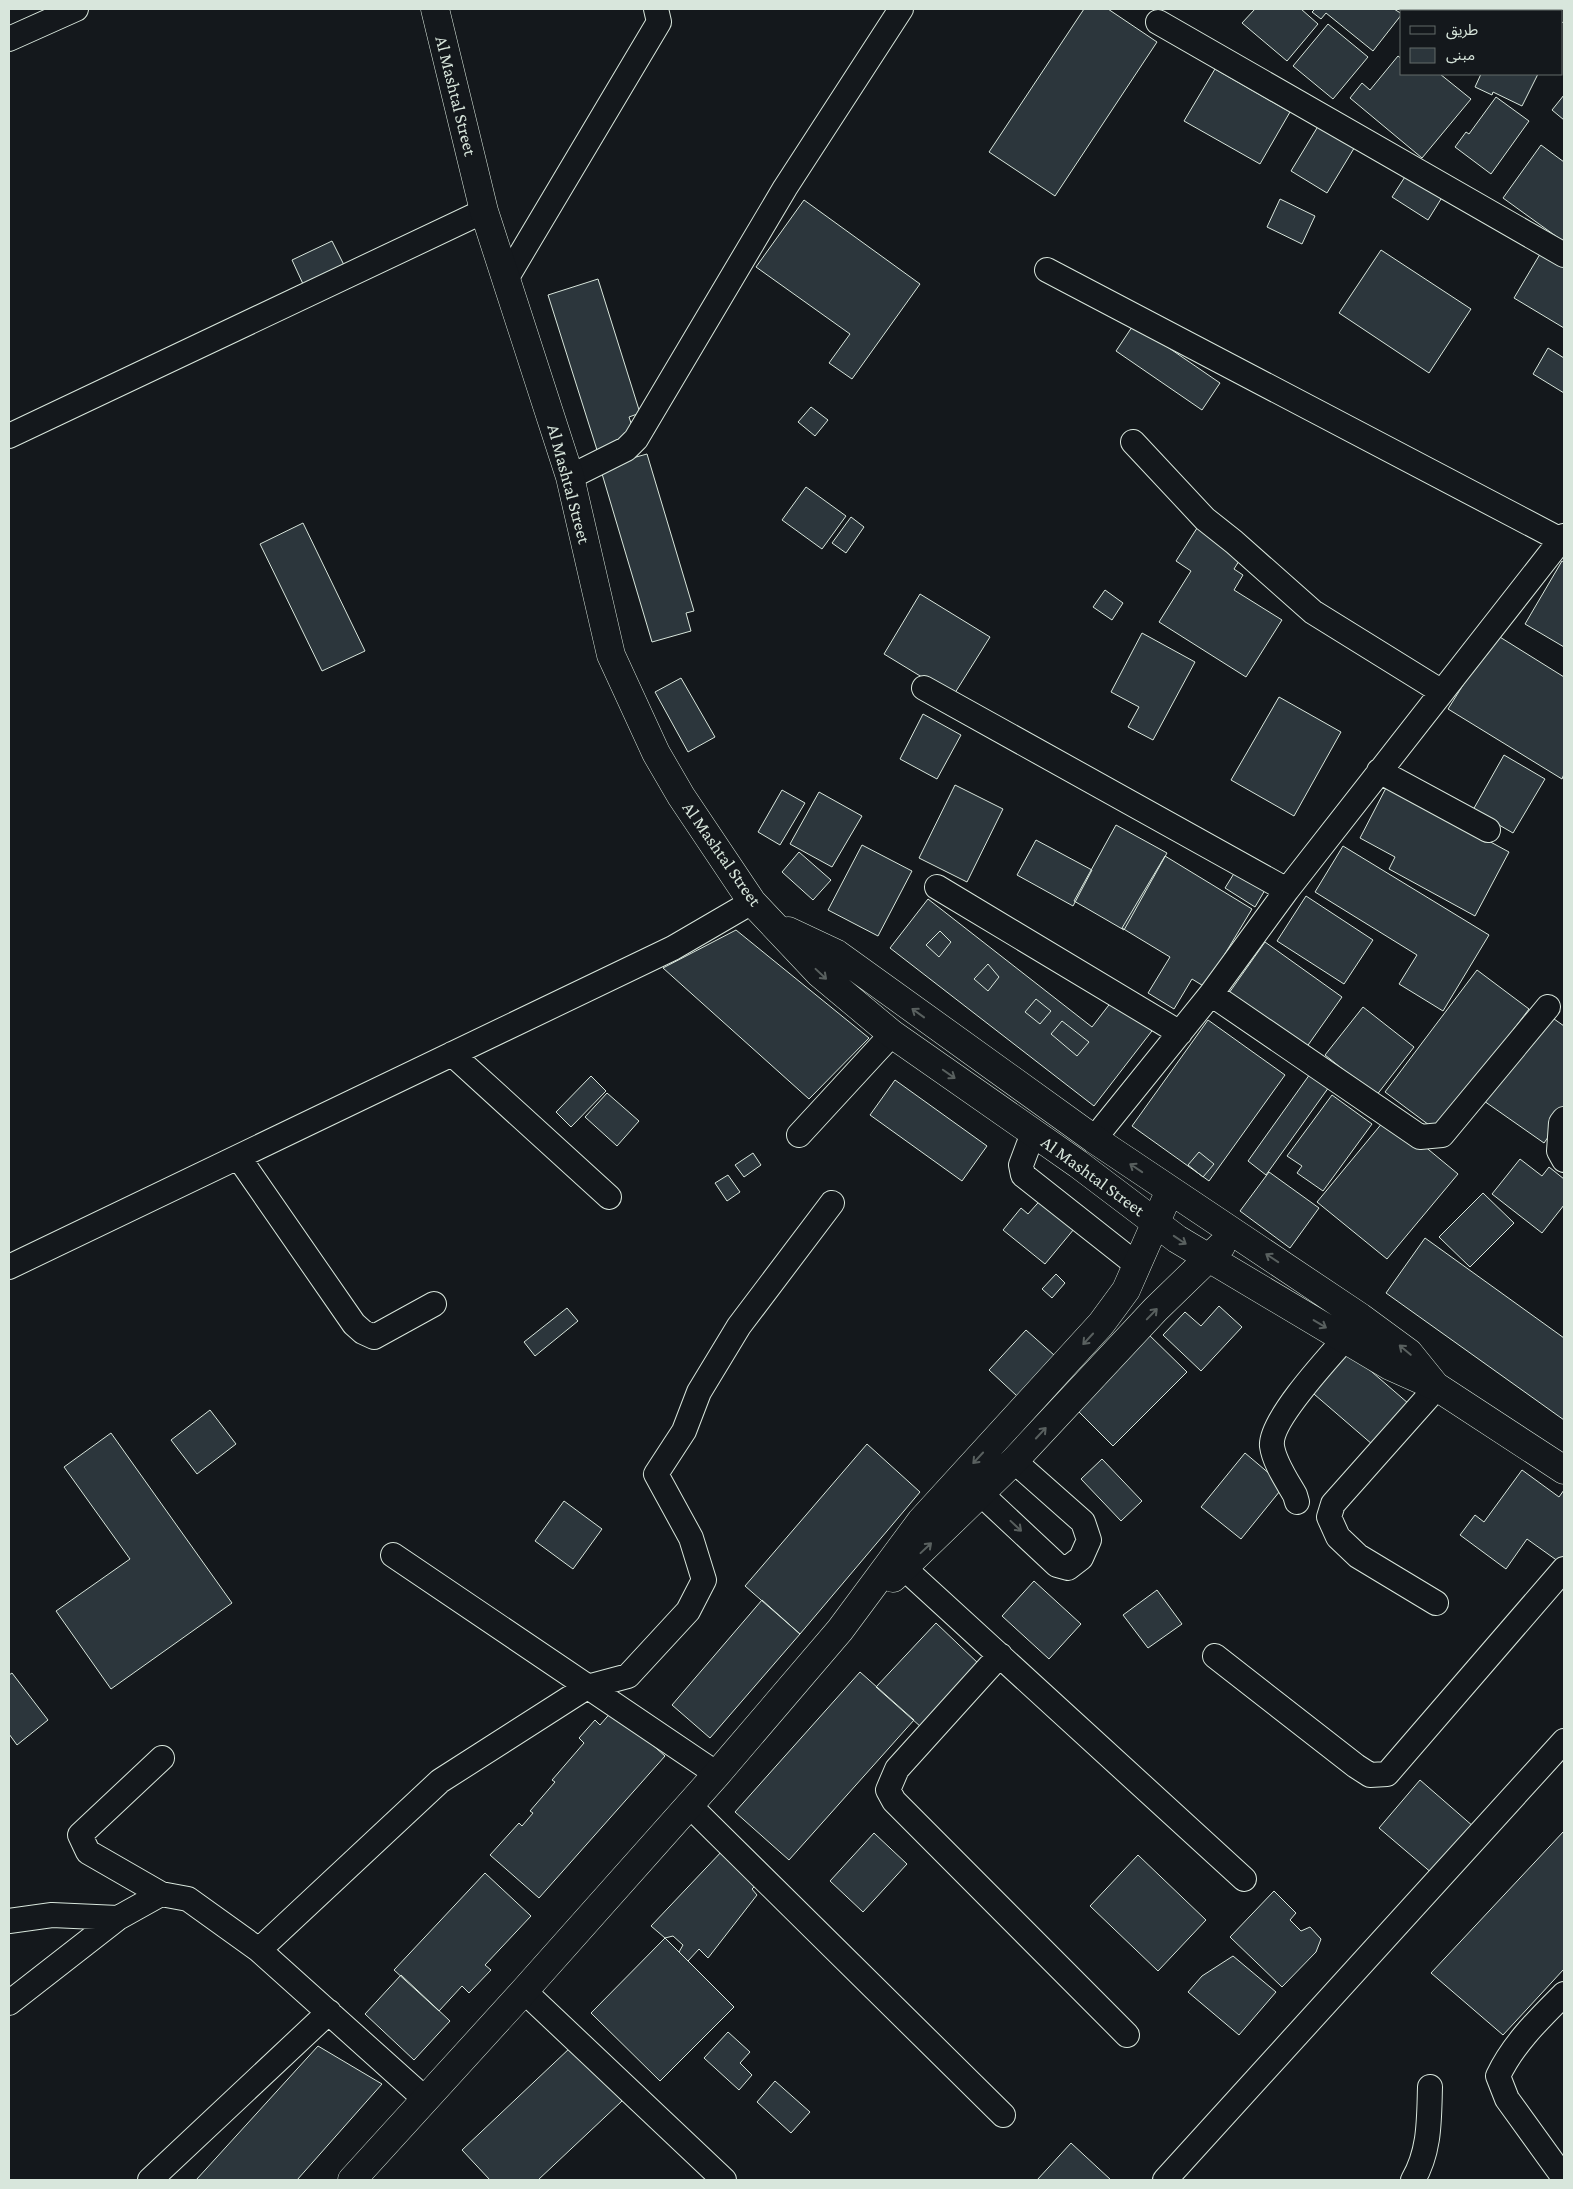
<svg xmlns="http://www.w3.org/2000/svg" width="1573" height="2189" font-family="'Crimson Pro','Noto Sans Arabic',serif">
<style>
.building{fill:#2c363c;stroke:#d8e6dc}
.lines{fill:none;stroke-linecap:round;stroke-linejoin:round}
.minor-casing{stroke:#d8e6dc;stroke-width:26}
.major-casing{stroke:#d8e6dc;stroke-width:29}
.minor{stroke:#14181c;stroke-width:24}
.major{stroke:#14181c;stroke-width:28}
.oneway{stroke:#59605f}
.labels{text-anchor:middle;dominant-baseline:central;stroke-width:4;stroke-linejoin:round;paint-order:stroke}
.street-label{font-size:18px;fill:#d8e6dc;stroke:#14181c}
</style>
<rect width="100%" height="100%" fill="#14181c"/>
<path class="building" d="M1084,9h24l49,33 -102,154 -66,-44z
M1255,9h46l17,15 -31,37 -45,-38z
M1315,9h79l8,5 -29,37 -47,-38 -5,6 -9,-7z
M1415,9h31l4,2h-37z
M1488,9h18l-1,2z
M1328,24l40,33 -35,42 -40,-33z
M1398,56l4,3v15h38l31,25 -49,59 -72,-60 12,-15 8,7z
M1215,69l75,43 -30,52 -76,-43z
M1481,74h57l-16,32 -29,-14 -1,3 -17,-8z
M1564,95v25l-12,-10z
M1496,97l33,24 -38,53 -36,-27 11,-15 3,2z
M1320,123l36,22 -29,48 -36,-22z
M1541,145l23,17v80l-61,-44z
M1410,169l36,22 -18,29 -36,-23z
M1280,199l35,17 -13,28 -35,-17z
M804,200l116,84 -68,95 -23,-16 21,-29 -94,-67z
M1549,239l15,9v80l-50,-30z
M332,241l12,24 -41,19 -11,-24z
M1381,250l90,59 -42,64 -90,-60z
M598,279l42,134 -11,4 7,21 -39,12 -49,-155z
M1134,324l86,59 -18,27 -86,-59z
M1548,348l16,10v35l-31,-19z
M811,407l17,13 -13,16 -17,-14z
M647,454l47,157 -8,2 5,18 -39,11 -52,-175z
M806,487l40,29 -24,33 -40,-29z
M851,517l13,10 -18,26 -14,-10z
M303,523l62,128 -43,20 -62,-127z
M1199,525l45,28 -10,16 9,6 -9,15 48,30 -36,57 -87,-55 32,-51 -15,-10z
M1562,561l2,1v85l-39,-23z
M1105,590l18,13 -11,17 -19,-13z
M920,594l70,43 -37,59 -69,-42z
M1142,633l53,29 -42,78 -25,-13 11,-20 -28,-15z
M1495,634l69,43v97l-2,5 -114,-70z
M681,678l34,59 -27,15 -33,-60z
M1279,697l62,35 -47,84 -63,-36z
M923,714l38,21 -24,44 -37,-20z
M1504,755l41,24 -32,54 -40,-23z
M955,785l48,24 -36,73 -48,-24z
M1387,786l122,66 -34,64 -86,-47 6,-12 -35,-19z
M782,790l23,13 -25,42 -22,-13z
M819,792l43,24 -30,51 -42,-23z
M1116,825l51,28 -43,77 -50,-29z
M1036,840l56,30 -19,36 -56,-31z
M862,845l50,26 -34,65 -50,-26z
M1343,846l146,89 -46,76 -44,-27 18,-29 -102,-63z
M799,852l32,28 -18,20 -31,-28z
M1165,856l87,53 -47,78 -13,-8 -18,30 -26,-16 22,-36 -48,-29z
M1238,867l30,18 -13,22 -30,-19z
M1306,896l67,44 -29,44 -67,-43z
M928,899l164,128 23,-30 40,30 -61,79 -204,-158z
M736,930l133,108 -60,61 -146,-131z
M940,931l11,11 -12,15 -13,-12z
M1265,942l77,55 -36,51 -77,-55z
M988,964l11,13 -11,14 -14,-12z
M1477,970l52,39 -92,122 -52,-39z
M1036,999l15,12 -11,13 -15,-12z
M1363,1007l51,40 -38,49 -51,-41z
M1547,1014l17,12v88l-20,29 -60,-42z
M1208,1020l77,55 -76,106 -77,-55z
M1062,1021l27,21 -12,14 -26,-22z
M1315,1067l19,13 -68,95 -18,-14z
M591,1076l15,15 -35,36 -15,-15z
M895,1080l92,66 -25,35 -92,-66z
M607,1093l32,28 -22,25 -32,-29z
M1332,1095l40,29 -49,67 -26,-18 5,-7 -15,-10z
M1388,1116l70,58 -71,85 -70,-57z
M1199,1152l15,12 -11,13 -15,-12z
M753,1153l8,12 -17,12 -9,-12z
M1520,1159l22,17 7,-9 15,12v26l-22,28 -50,-39z
M1269,1172l50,36 -29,40 -50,-37z
M728,1175l12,17 -13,9 -12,-18z
M1483,1193l31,30 -44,44 -31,-30z
M1045,1195l34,28 -34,41 -42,-34 18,-22 7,6z
M1425,1238l139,100v82l-178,-127z
M1056,1274l9,9 -13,15 -10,-9z
M1219,1306l23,21 -41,44 -38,-36 22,-23 16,14z
M567,1308l11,13 -43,35 -11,-14z
M1026,1330l28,25 -37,41 -28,-26z
M1145,1331l42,41 -74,74 -41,-41z
M1343,1347l73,63 -36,41 -73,-63z
M210,1410l26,34 -39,30 -26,-34z
M111,1433l121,170 -121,86 -55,-78 74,-52 -66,-92z
M867,1444l53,48 -120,142 -55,-48z
M1245,1453l39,33 -43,53 -40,-32z
M1102,1459l40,42 -21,20 -40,-42z
M1522,1470l37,27 5,-7v71l-2,3 -35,-25 -21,30 -46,-34 15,-20 9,7z
M564,1501l38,28 -29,40 -38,-28z
M1034,1581l47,43 -32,35 -47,-43z
M1157,1590l25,34 -34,24 -25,-33z
M762,1600l38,34 -90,104 -38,-33z
M936,1623l44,42 -59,62 -45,-40z
M860,1672l54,48 -125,140 -54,-48z
M12,1673l36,47 -31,25 -8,-11v-59z
M613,1710l52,46 -126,142 -49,-43 29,-32 3,3 11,-13 -3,-2 25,-29 -3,-2 32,-37 -5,-5 16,-18 5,5z
M1420,1780l54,47 -41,47 -54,-46z
M1564,1831v138l-61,66 -72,-62z
M874,1833l33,31 -44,48 -33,-31z
M724,1849l35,33 -7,7 5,6 -49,63 -9,-9 -11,12 -9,-9 4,-7 -10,-9 -8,2 -14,-12z
M1138,1855l68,65 -48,51 -68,-65z
M485,1873l46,43 -46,49 6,5 -22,23 -7,-7 -23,25 -45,-41z
M1274,1891l22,22 -6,7 11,11 9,-4 11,12 -5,13 -34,35 -52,-50z
M665,1938l69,69 -74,74 -69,-68z
M1233,1956l43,36 -37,43 -51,-43 14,-16z
M401,1975l49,46 -36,39 -49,-46z
M728,2032l22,20 -10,11 12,12 -13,15 -35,-32z
M318,2046l64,38 -85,96h-101z
M571,2047l51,54 -84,79h-48l-28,-30z
M775,2081l35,31 -19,21 -34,-31z
M1071,2143l40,37h-74z"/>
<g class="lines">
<defs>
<path id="minor" d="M1564,9v1
M1158,22l406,233
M9,39l67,-30
M1047,270l514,270
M506,279l153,-257 -3,-13
M9,436l475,-225
M1133,442l72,77 29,23 79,70 129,80
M570,477l56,-28 10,-10 149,-251 116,-179
M924,688l363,202
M1379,771l109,59
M937,887l243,146
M1211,994l209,143 22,-2 106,-128
M452,1054l157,143
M1564,1119l-3,4 -2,28 5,9
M1033,1133l-12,32 2,10 114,90
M799,1135l93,-101
M1094,1139l117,-145 76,-104 277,-354
M239,1158l115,166 9,8 11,5 60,-33
M9,1267l664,-319 79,-46
M980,1493l77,72 11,3 13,-10 8,-18 -6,-18 -69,-61
M1297,1502l-2,-7c-8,-14 -21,-33 -23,-49 -3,-24 56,-88 73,-107
M393,1555l324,219
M904,1568l340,311
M1436,1603l-78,-47 -20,-19 -9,-20 4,-13 104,-117
M1000,1655l-103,114 -9,21 6,11 233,234
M1215,1656l141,110 14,9 17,-1 177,-205
M162,1758l-82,77 8,17 73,42 27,5 71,51 166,149
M689,1805l314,310
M9,1921l43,-6 66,3
M259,1950l181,-169 147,-94 41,-11 60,-65 16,-31 -13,-42 -35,-64 28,-43 15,-39 40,-66 93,-123
M524,1991l200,189
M1564,1994c-25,25 -51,50 -66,82l9,23 57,79
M9,2003l109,-85 43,-24
M150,2180l179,-168
M1165,2180l399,-439
M1413,2180c17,-29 16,-60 17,-93"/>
<path id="major" d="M435,9l49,202 86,266 41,178 45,98 25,43 71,106 67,71 73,61 186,130 99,75 213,127 47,21 127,83
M788,931l49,23 257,185 266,178 49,36 25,31
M893,1578l121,-117 141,-151 66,-64
M352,2180l172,-189 193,-217 123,-144 81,-109 180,-197 25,-34 44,-100"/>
</defs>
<use href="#minor" class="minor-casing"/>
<use href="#major" class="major-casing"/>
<use href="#minor" class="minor"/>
<use href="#major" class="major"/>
</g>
<defs><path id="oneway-shaft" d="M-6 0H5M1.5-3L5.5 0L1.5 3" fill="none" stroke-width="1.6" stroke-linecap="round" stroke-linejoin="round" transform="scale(1.25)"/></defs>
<g class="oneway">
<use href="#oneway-shaft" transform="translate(821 974) rotate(43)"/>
<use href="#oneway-shaft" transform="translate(918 1013) rotate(-144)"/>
<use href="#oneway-shaft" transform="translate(949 1074) rotate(35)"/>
<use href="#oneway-shaft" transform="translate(1136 1168) rotate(-146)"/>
<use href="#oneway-shaft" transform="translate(1180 1240) rotate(34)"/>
<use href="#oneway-shaft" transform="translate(1272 1258) rotate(-146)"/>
<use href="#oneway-shaft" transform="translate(1152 1314) rotate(-46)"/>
<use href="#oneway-shaft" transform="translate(1320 1324) rotate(31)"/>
<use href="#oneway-shaft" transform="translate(1088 1339) rotate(133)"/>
<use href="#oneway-shaft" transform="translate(1405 1350) rotate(-140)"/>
<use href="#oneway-shaft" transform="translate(1041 1433) rotate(-47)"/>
<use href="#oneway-shaft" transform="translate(978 1458) rotate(133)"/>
<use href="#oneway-shaft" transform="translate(1016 1526) rotate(43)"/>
<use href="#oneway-shaft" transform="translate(926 1548) rotate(-43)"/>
</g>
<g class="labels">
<g class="street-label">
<text transform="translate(456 96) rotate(76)">Al Mashtal Street</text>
<text transform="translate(569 484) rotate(75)">Al Mashtal Street</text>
<text transform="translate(722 854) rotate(55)">Al Mashtal Street</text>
<text transform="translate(1093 1176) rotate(36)">Al Mashtal Street</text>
</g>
</g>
<rect width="1573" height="2189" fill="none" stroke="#d8e6dc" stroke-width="20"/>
<rect x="1400" y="10" width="162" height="65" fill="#14181c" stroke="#626a69"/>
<rect x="1410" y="26" width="25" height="8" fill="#14181c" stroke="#626a69"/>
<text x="1446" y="35" font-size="15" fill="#d8e6dc">طريق</text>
<rect x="1410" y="48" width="25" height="15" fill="#2c363c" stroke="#626a69"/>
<text x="1446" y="60" font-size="15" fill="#d8e6dc">مبنى</text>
</svg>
